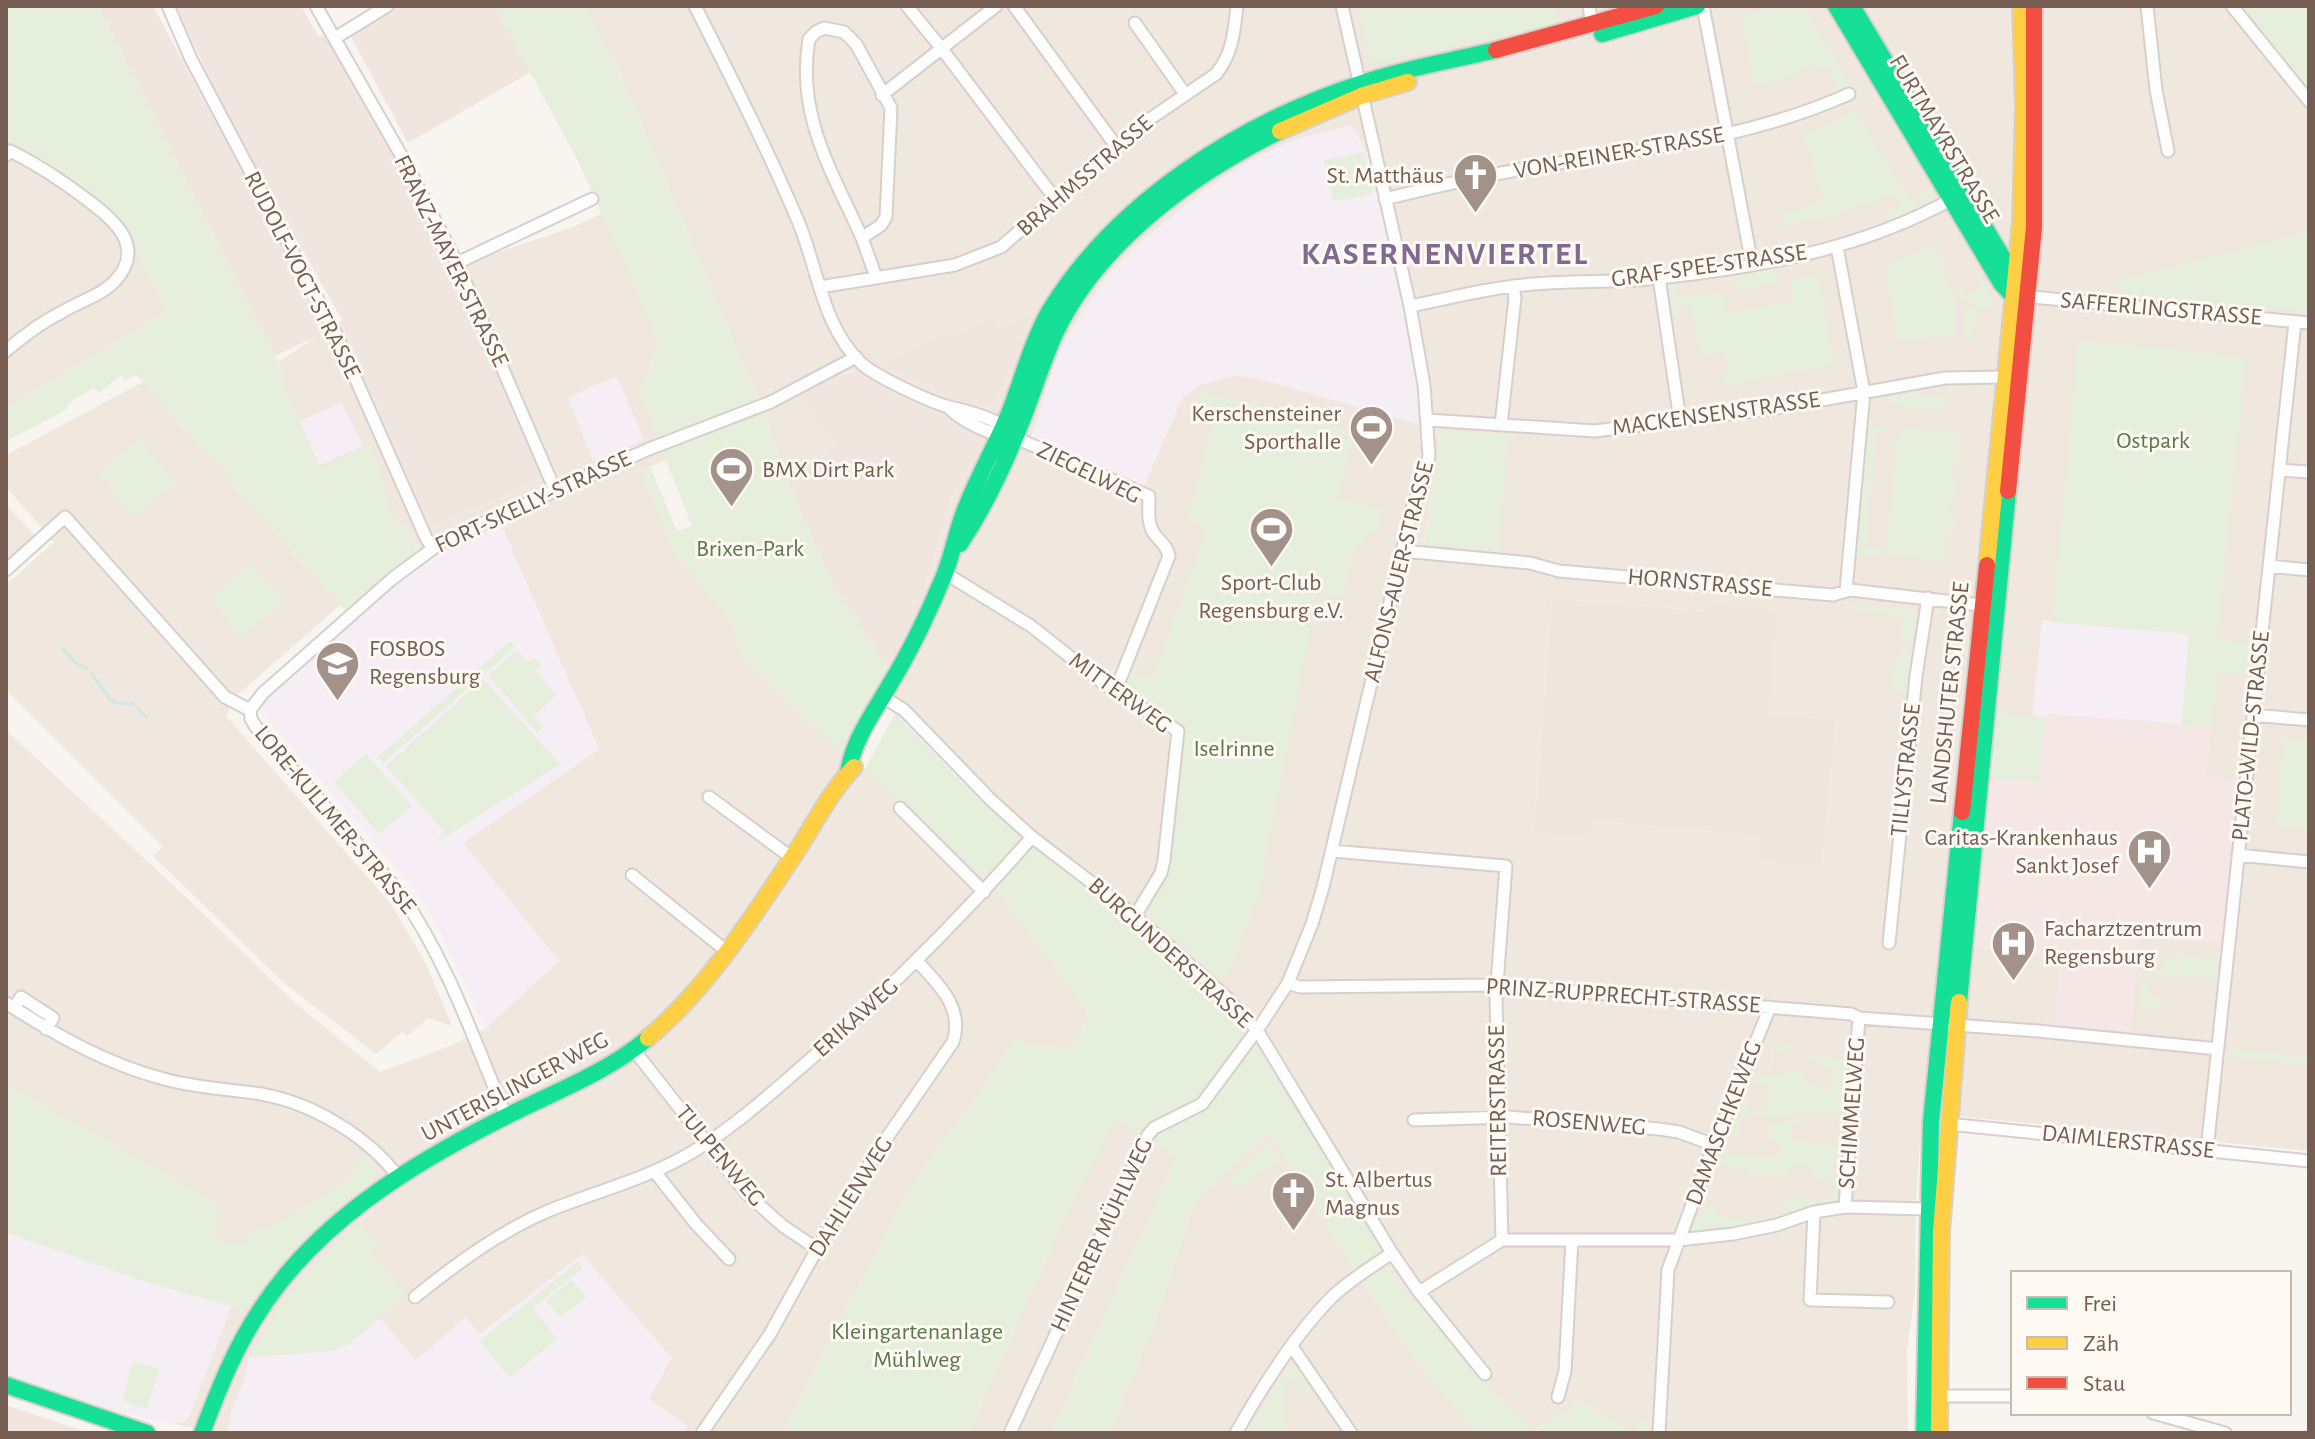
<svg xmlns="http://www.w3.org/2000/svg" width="2315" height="1439" font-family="'Alegreya Sans',sans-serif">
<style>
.residential{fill:#f0e7df;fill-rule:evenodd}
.commercial{fill:#f1e5df}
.education{fill:#f5eef4}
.medical{fill:#f5e7e6}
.green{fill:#e6eedc}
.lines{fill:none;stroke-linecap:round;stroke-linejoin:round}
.stream{stroke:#d2e6e8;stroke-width:3}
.street-casing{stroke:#d6d0cb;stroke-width:15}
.fast-casing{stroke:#d6d0cb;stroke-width:20}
.slow-casing{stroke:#d6d0cb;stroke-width:20}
.jam-casing{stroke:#d6d0cb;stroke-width:20}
.street{stroke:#fefdfd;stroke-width:11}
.fast{stroke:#16e098;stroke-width:16}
.slow{stroke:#ffcf43;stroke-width:16}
.jam{stroke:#f24e42;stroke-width:16}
.labels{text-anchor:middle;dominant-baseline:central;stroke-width:6;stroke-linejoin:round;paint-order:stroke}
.street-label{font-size:24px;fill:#755d51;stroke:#fef9f3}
.poi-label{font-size:24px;fill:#755d51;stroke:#fef9f3;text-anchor:start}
.park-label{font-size:24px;fill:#59794a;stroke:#fef9f3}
.district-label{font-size:32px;font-weight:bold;letter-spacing:2px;fill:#826990;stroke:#fef9f3}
</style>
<rect width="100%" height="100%" fill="#f8f4f0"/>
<path class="residential" d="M585,6h1655l69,84v1061l-384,-38 -4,12 -5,76 -1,91 -8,58 1,83h-262l1,-10 -14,10 -56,-34 -10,17 -8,-5 -25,22 -34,-36 -4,1 -83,-92 -26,-39 -8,-23 -131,-216 -113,-104 -116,-89 -144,-143 46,-90 31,-104 24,-44 -25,-30 -12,-9 -60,-29 -22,-15h-7l-13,5 2,63 -47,54 -28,-79 -143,-338zM1440,430l59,122 -75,-10 15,-91zM1552,598l156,13 1,-5 59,107 68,7 -14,147 -64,-6 1,-25 -167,-15 -26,16 -28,-3 -5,3zM1184,727l46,151 -61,-15z
M6,143l41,20 72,53 49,95 -162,97z
M603,213l56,128 -18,50 25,69 -25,11 35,84 50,58 18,45 100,99 21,12 46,40 85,79 92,125 -11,31 -13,4 -28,-1 -21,-8 -41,63 -35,44 -41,63 -115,224h-565l-95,-20 -117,-40v-643l184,171 105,102 85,69 70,-26 35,-17 74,-68 -96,-118 136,-94 -23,-52 -152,-138 -21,-37 -7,3 -15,-37 -61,-19 -41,-95 4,-2 -5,-10 64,-42 113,-53 118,-40z
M143,382l197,223 -103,90 -11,21 166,189 35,61 25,60 -24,-8 -21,18 -5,-4 -26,22 -92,-71 -131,-127 10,-9 -157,-157v-105l48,-43 -48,-55v-32z
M6,505l30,31 -30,28z
M1116,1118l61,39 -126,276h-83l86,-193z
M1270,1134l94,150 50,74 63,75h-368l45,-109 41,-124z"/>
<path class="commercial" d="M98,6h55l175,325 -53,25z
M176,6h125l18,31 9,-5 101,180 117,263 -115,51 -89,-206 -114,-202z
M378,6h116l37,66 -123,71 -58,-108z
M1038,313l-15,26 -30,67 -35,-5 -76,-36 64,-33 4,6 42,-21 5,14z
M857,371l22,15 60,29 40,29 -3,10 -24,44 -31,104 -33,66 -56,-85 -40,-90 47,-54 -39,-41 37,-22z
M1552,598l155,13 2,-6 67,6 -8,102 68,7 -14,147 -64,-6 1,-25 -167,-15 -1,8 -7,5 -18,3 -27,-3 -1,3h-5z
M6,1405l83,28h-83z"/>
<path class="education" d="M1351,125l17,28 54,240 2,33 -165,-47 -25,-3 -34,9 -18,14 -38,87 -113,-49 27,-83 21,-37 27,-40 27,-29 67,-55 46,-30 47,-23z
M617,376l27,64 -51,22 -25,-65z
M342,402l21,44 -44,19 -19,-44z
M499,519l100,230 -136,94 96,118 -74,68 -44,-95 -27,-45 -156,-180 4,-8 162,-142 28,-17z
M2042,620l147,14 -7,90 -134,-10 -3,4 -13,-2z
M6,1232l137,49 89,25 -43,111 -8,6 -26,-2 -32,-8 -117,-40z
M582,1254l90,104 -23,41 39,27 -4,7h-457l3,-19 13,-32 6,-25 81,-6 20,-8 30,-25 36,42 50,-43 14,17z"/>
<path class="medical" d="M1997,713l48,5 3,-4 164,13 -6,49 32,4 -16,164 -82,-7 -9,96 -76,-8 4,-67 -85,-10z"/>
<path class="green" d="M6,6h92l185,366 -3,3 40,93 50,-23 15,39 -4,4 15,36 7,-2 15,28 -73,60 -208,-235 -12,5 -4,-5 -22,18 -5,-5 -21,12 -9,11 -58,30v-33l162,-97 -49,-95 -72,-53 -41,-20z
M494,6h91l36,70 143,338 28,79 40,90 56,85 -44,89 -100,-99 -18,-45 -50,-58 -36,-84 10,-4 27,64 15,-5 -28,-71 -4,1 2,-6 -21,-59 18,-50 -81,-180z
M1357,6h198l3,17 -182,40 -8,-11z
M1771,6h33l46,79 -10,5 -6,-7 -6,-15 -10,3 -3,-6 -51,20 -10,-1 -14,-65z
M2240,6h69v84z
M1854,109l56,92 21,-11 5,9 -49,24 -3,-11 15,-6 -6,-12 -54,20 -54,13 -3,-13 41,-13 -15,-51 -7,-15 48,-20 -1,-3z
M1364,152l9,42 -40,8 -9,-42z
M2309,231v81l-186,-18 -4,-14z
M1933,246l14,20 -5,4 13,30 1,34 -58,8 -13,-74 6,-6z
M1776,267l3,16 -42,7 -3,-16z
M1818,274l17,88 -2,3 -105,20 -5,-2 -2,-9 7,-2 -3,-20 -24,3 1,20 -10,-69 -8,1 -1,-4h-3l-1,15 -7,1 -6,-37 11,-2 2,17 44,-5 4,20 67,-11 -3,-22z
M1952,274l14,22 15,-9 -5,-9 5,-3 10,18 3,16 -17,-2 -4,32h-10l1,-25 13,-9 -15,-6z
M2078,340l168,17 -29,282 34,5 -3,30 -30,-2 -6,55 -30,-3 7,-90 -137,-12z
M1920,390v7l25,-2 -3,15 -53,-5 2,-10z
M1202,392l152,38 -16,68 45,11 -6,25 -11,-3 -3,13 -7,-1 -14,56 -25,-7 -56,294 -24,70 -15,26 -80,-67 23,-39 4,-13 15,-136 -58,-38 3,-16 24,4 53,-146 -18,-12 27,-103 -17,-8z
M1871,426l21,3 -1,2h-15l-10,117 16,2 -1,6 -25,-1 10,-125z
M1905,428l48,5 6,6v28l-7,-6 -1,18 7,7 -2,18 -6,-5 -1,13 6,6 -2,19 -7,-7 -2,23 6,10 -64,-9 10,-113 4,-11z
M1440,430l68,4 -9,118 -75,-9 15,-92z
M138,439l38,42 -41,36 -37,-43z
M251,563l32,38 -42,36 -32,-38z
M1845,605l72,5 -3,32 -13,-2 1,-25 -58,-6z
M510,641l5,6 -132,116 -5,-6z
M1900,647l13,2 -6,45 -3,-3 -13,-2 2,-17 -4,-1v-3h5l1,-9h4z
M517,650l10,12 8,-4 6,7 -5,6 21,24 -23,20 9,12 -6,5 -49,-57z
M483,679l77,85 -123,78 7,-11 -58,-65z
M895,713c40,41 79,84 123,121 76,66 163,117 230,194l131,216 8,23 26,39 6,-3 77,94 4,-1 34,37h-57l-63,-75 -50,-74 -94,-150 -75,66 -41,124 -45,109h-58l126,-276 -61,-38 -62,121 -86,193h-185l115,-224 41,-63 35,-44 41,-63c21,8 40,12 62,5l11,-30 -92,-126 -131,-119z
M1997,713l48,5 -6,64 -48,-4z
M2282,738l27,2v89l-36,-3 1,-6 4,-4 2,-51 4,-13 -3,-5z
M366,754l46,52 -33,28 -45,-52z
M2174,951l2,24 -25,-2 -2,23 12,2 -1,11 -19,-2 -3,14 4,-40 6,-1 1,-11 12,2 2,-15 9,1z
M2176,951h4v6l33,2 1,-5h6l-1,10 -6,-1 -1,5 7,1 -1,9 -40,-4z
M1783,1045l19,2v3l-14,-2 -1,5 -13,-2 -3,24 14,1v-4h20l-1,11 14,1v5l14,1 2,-23 -14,-2v-4l-14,-2 1,-4 37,4 -3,55 -36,-2 -37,5 -34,-5 4,-12 11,-2 -1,11 19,2 3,-26 -20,-3 16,-7 5,2 -3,-4 3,-24z
M2228,1048l81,9v9l-82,-9z
M6,1084l207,116 5,7 -2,34 30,3 1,-11c17,-1 90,-43 102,-56 6,-7 10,-15 15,-22l9,8 4,12 -6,8 -67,55 -60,72 -101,-29 -137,-49z
M1731,1119h8l-1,18h-11l-1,16 53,4 1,-17 -11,-1v-15l34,-5v4h-12v18l52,3 1,-18 -11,-1v-5l15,1 -2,39 -12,1 -1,16 12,2 -32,-1v-12h-24l-1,11 -40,-2v-8l-32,-1v8l-5,-1z
M1270,1142l11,18 -46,28 -5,-10z
M1825,1181l19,1 -1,18c-32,4 -63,17 -95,26v-8l23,1v-5h13l1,-16 49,2v-14l-9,-1z
M1710,1208h5l6,9 23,1v8l-51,6 -3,-6 3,-9 7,2 3,-7z
M360,1223l19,24 -8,6 36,42 -57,48 -20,8 -81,6 38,-62 34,-37z
M578,1261l5,7 -50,40 24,31 -47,39 -30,-37z
M572,1280l14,17 -26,20 -14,-16z
M133,1361l26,8 -12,40 -25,-8z
M1289,1365l9,1 14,23h-13v-10l-14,1 1,53h-39z
M1577,1399l55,33 9,-13 6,4 -1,10h-110l23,-22 8,4z"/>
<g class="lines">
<path class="stream" d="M63,649l12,13 12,7
M92,674l18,25 7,4 16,1
M137,708l10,10"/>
<defs>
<path id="street" d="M168,6l23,53 144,273 91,206 6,9
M316,6l89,156 52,101 98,227
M695,6c36,71 72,142 103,215 20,47 24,106 64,143 15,13 68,38 87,43 19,4 42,10 57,21
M907,6l35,43 114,151
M1014,6l102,140
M1589,6l3,20
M1703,6l49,258
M2147,6l9,84 12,61
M2232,6l77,95
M1135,23l50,71
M824,28l20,4 12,12 35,64 -5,109 -5,8 -19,13c-30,-67 -66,-122 -53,-199l7,-7z
M335,38l52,-32
M882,95l114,-89
M6,155l4,-4c25,12 46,26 68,42 28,21 72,50 37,88 -13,14 -37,21 -53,31 -20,10 -39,24 -56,39
M1385,199c59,-15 119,-28 180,-37 97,-15 193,-27 284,-68
M862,238l14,39
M1837,247l27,145 -18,198
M457,263l135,-64
M1659,278l21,142
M820,287l135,-22 46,-18 140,-122 75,-51c17,-21 18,-42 21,-68
M2021,296l288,27
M1410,306c37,-7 76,-18 114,-21 45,-5 90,-2 135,-7 102,-11 203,-29 293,-79
M947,406c16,17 46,30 69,32l133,58c0,12 -2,25 4,36 6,9 14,13 16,24l-54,136
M1428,420l167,11 182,-23 168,-30 59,-1
M1501,425l14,-127 -2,-12
M2279,470l30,2
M1403,551l127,12 29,8 274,24 17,-5 139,16
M2269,566l40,4
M6,570l59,-53 160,180 25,13
M945,573l86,53 73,58 74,47 -14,129 -3,13 -26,43
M883,697l21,13 87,90 41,37 103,79 91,81 31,33 135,223 27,39 66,82
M250,710l13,-17 129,-114 51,-38 206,-92 122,-47 85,-45
M250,710l1,9 5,8 144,166c47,67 74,147 106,223
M2253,715l56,5
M709,797l83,61
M900,808l84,84
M1332,851l174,15 -10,131 6,243
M2238,855l71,7
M632,875l93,75
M1889,943l27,-267 12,-78
M1288,983l12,4 197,-2 354,29 8,4 179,13 180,18
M6,1003c50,32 100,61 158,76 32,9 65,10 97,15 51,9 107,42 138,84
M14,1008l7,-11 32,21 -7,11
M634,1050l112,143 37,33 34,23
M1414,1120l94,-3 151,12 20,3 35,13
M1948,1124l361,37
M2207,1150l88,-828
M655,1172l41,52 33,35
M1845,1207l14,-189
M1814,1212l-4,88 78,2
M1419,1292l83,-52h177l54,-6 44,-9 37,-13 31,-5 83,2
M415,1297c41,-33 84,-65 133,-86 49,-20 100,-32 146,-60 43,-26 81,-61 119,-94 78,-69 150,-141 219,-220
M1293,1348l58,85
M1933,1396h80
M1558,1397l7,-26 7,-131
M2153,1413l72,20
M702,1433l68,-99 47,-85 60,-97 76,-110c11,-34 -14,-57 -35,-80
M1010,1433l138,-298 6,-7 48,-24 60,-81 26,-40 24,-59 11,-37 90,-382 10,-23 6,-26 -5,-71 -14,-79 -68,-300
M1236,1433c25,-44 61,-101 96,-136 18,-17 39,-30 60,-44
M1659,1433l9,-163 46,-125 56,-138"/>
<path id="fast" d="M1836,6l165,277 11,12
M1852,6l163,272
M1602,34l95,-28
M960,544c26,-39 46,-82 63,-126 11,-28 20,-58 33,-86 43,-90 137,-158 224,-201
M848,773c5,-34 27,-62 44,-92 20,-33 36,-67 51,-103 9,-20 12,-42 20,-63 13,-36 33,-69 47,-104 13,-34 22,-70 40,-101 67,-109 192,-188 312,-227 43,-15 89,-22 134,-33
M1959,1002l49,-511
M6,1385l141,48
M202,1433c16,-42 32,-83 57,-121 56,-88 149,-146 240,-192 50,-26 105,-45 149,-82
M1924,1433l7,-311 31,-310"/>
<path id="slow" d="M1280,131l81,-35 47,-14
M1987,565l34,-343 3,-117 -3,-99
M648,1038c61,-51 106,-123 150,-189 18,-28 33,-58 56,-82
M1939,1433l2,-201 18,-230"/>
<path id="jam" d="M1496,50l160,-44
M2008,491l26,-264v-221
M1962,812l25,-247"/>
</defs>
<use href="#street" class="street-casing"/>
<use href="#fast" class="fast-casing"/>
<use href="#slow" class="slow-casing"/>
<use href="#jam" class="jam-casing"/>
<use href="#street" class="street"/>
<use href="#fast" class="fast"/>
<use href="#slow" class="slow"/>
<use href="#jam" class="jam"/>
</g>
<defs>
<symbol id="church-pin" viewBox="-11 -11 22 30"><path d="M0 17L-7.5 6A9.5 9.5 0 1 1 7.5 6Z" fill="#a39289" stroke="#fef9f3"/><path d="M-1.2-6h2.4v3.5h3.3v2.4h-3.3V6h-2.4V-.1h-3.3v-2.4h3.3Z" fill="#fff"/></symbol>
<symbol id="stadium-pin" viewBox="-11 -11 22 30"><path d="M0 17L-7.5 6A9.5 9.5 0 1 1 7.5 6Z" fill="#a39289" stroke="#fef9f3"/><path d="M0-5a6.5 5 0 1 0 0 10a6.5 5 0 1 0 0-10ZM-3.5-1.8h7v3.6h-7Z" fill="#fff"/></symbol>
<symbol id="university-pin" viewBox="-11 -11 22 30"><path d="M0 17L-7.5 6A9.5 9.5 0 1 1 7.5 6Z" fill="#a39289" stroke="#fef9f3"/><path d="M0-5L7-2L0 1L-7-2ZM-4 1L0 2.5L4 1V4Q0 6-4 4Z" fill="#fff"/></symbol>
<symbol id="hospital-pin" viewBox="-11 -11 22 30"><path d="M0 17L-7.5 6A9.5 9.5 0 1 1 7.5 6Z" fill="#a39289" stroke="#fef9f3"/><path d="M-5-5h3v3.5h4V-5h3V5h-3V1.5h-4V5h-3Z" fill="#fff"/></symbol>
</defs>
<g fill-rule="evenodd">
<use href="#church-pin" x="1450" y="150" width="51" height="69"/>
<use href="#stadium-pin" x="1346" y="402" width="51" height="69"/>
<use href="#stadium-pin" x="706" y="444" width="51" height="69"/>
<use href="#stadium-pin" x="1246" y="504" width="51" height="69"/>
<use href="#university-pin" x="312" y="638" width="51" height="69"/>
<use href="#hospital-pin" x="2124" y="826" width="51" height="69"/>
<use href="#hospital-pin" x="1988" y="918" width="51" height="69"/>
<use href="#church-pin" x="1268" y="1168" width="51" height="69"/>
</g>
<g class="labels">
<g class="street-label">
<text transform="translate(1944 139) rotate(59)">FURTMAYRSTRASSE</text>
<text transform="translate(1619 153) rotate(-10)">VON-REINER-STRASSE</text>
<text transform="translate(1085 176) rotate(-41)">BRAHMSSTRASSE</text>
<text transform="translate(451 261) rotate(64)">FRANZ-MAYER-STRASSE</text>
<text transform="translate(1709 266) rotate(-8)">GRAF-SPEE-STRASSE</text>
<text transform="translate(302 275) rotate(63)">RUDOLF-VOGT-STRASSE</text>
<text transform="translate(2161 309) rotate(5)">SAFFERLINGSTRASSE</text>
<text transform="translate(1716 414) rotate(-8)">MACKENSENSTRASSE</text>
<text transform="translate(1089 473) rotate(26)">ZIEGELWEG</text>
<text transform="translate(533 502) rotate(-25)">FORT-SKELLY-STRASSE</text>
<text transform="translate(1399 572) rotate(-76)">ALFONS-AUER-STRASSE</text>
<text transform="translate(1700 583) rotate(5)">HORNSTRASSE</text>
<text transform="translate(1120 693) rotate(36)">MITTERWEG</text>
<text transform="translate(1950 693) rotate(-84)">LANDSHUTER STRASSE</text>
<text transform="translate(2251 736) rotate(-84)">PLATO-WILD-STRASSE</text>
<text transform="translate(1906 770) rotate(-84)">TILLYSTRASSE</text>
<text transform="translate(335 820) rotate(50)">LORE-KULLMER-STRASSE</text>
<text transform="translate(1170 953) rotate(42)">BURGUNDERSTRASSE</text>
<text transform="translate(1623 996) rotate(4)">PRINZ-RUPPRECHT-STRASSE</text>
<text transform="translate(856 1018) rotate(-42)">ERIKAWEG</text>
<text transform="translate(515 1087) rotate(-28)">UNTERISLINGER WEG</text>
<text transform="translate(1498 1101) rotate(-91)">REITERSTRASSE</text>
<text transform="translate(1852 1113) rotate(-86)">SCHIMMELWEG</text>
<text transform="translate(1589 1123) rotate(5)">ROSENWEG</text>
<text transform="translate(1724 1123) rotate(-69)">DAMASCHKEWEG</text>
<text transform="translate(2128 1142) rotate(6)">DAIMLERSTRASSE</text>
<text transform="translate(720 1156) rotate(50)">TULPENWEG</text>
<text transform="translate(851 1197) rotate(-58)">DAHLIENWEG</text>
<text transform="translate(1102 1235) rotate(-65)">HINTERER MÜHLWEG</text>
</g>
<g class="poi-label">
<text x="1444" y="176" text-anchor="end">St. Matthäus</text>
<text x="1341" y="414" text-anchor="end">Kerschensteiner<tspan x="1341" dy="28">Sporthalle</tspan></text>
<text x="762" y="470">BMX Dirt Park</text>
<text x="1271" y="583" text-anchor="middle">Sport-Club<tspan x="1271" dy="28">Regensburg e.V.</tspan></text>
<text x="369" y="649">FOSBOS<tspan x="369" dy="28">Regensburg</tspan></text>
<text x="2118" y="838" text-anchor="end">Caritas-Krankenhaus<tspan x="2118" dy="28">Sankt Josef</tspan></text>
<text x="2044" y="929">Facharztzentrum<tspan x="2044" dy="28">Regensburg</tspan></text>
<text x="1325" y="1180">St. Albertus<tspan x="1325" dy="28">Magnus</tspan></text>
</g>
<g class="park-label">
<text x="2153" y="441">Ostpark</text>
<text x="750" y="549">Brixen-Park</text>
<text x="1234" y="749">Iselrinne</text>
<text x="917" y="1332">Kleingartenanlage<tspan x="917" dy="28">Mühlweg</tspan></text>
</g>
<g class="district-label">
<text x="1445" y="254">KASERNENVIERTEL</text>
</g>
</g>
<rect width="2315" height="1439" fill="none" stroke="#755d51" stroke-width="16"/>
<rect x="2011" y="1271" width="280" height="144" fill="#fef9f3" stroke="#c7bbb2" stroke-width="2"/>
<rect x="2027" y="1297" width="40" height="12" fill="#16e098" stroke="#c7bbb2" stroke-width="2"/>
<text x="2083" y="1311" font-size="24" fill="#755d51">Frei</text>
<rect x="2027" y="1337" width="40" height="12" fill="#ffcf43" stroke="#c7bbb2" stroke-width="2"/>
<text x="2083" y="1351" font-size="24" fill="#755d51">Zäh</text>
<rect x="2027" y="1377" width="40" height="12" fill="#f24e42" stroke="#c7bbb2" stroke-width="2"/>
<text x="2083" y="1391" font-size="24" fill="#755d51">Stau</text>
</svg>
